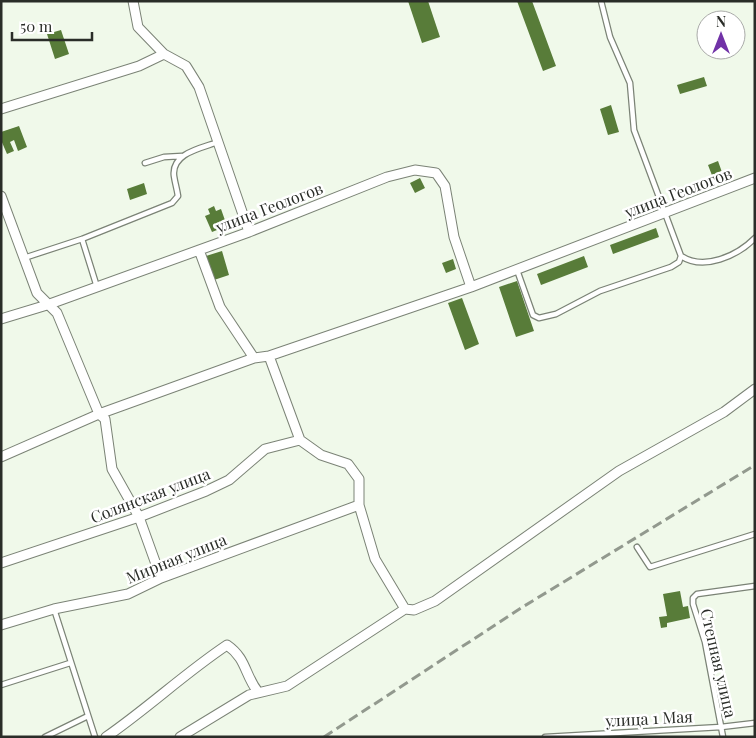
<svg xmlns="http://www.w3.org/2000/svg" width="756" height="738" font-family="'Playfair Display',serif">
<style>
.building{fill:#587c39}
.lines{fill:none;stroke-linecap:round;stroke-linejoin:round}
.lane-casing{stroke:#7b8376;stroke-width:7}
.street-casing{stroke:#7b8376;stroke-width:11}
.lane{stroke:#fff;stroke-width:4.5}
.street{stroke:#fff;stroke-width:9}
.rail{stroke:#92998e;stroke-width:3;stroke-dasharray:10 5;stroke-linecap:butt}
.labels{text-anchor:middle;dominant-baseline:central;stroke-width:5;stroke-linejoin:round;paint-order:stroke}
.street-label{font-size:16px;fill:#2a2d28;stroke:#fff}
</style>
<rect width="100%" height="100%" fill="#f0f9ea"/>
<path class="building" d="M408,1h20l12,36 -18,6z
M517,1h15l24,65 -13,5z
M61,30l8,24 -14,5 -8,-25z
M704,77l3,9 -27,8 -3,-9z
M611,105l8,27 -11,3 -8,-26z
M19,126l8,21 -9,4 -4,-11 -4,2 4,9 -7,3 -6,-14v-8z
M718,161l5,14 -10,3 -5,-13z
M420,178l5,10 -10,5 -5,-10z
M144,183l3,11 -17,6 -3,-11z
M214,206l2,5 5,-2 6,17 -15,6 -7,-16 5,-2 -2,-5z
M656,228l3,9 -46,17 -3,-9z
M222,251l7,24 -15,5 -8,-24z
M584,256l4,11 -47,18 -4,-11z
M453,259l3,10 -10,4 -4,-10z
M517,281l17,50 -18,6 -17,-50z
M462,298l17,46 -14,6 -17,-47z
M680,591l3,16 5,-1 2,12 -23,5v4l-6,1 -2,-11 8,-1 -4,-22z"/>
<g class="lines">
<defs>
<path id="lane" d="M145,163l19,-6 18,-1
M82,239l15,48
M681,256c23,15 56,0 74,-18
M24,258l58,-19 90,-36 6,-7c-1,-7 -3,-13 -4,-20 -3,-23 28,-28 44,-34
M517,270l16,45 6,3 17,-4 44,-23 71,-24 8,-5 2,-6 -47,-126 -4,-47 -20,-46 -9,-36
M637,547l13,20 105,-33
M54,609l41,128
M1,685l69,-22
M45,737l43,-21
M545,737l176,-10 34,-4
M723,737l-18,-95 -12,-38v-6l4,-4 58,-8"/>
<path id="street" d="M133,1l5,26 26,27 22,12 13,21 50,145
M1,109l138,-43 25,-12
M1,196l36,97 20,20 42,101 6,5 7,50 27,48 22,61
M199,250l21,57 34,51
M1,319l46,-14 202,-73 138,-55 28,-7 21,3 9,13 9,51 17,50
M269,356l31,84 21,15 27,9 11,15v26l16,54 30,50
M1,457l98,-43 155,-56 15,-2 202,-69 284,-109
M1,563l138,-46 67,-26 23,-11 36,-31 35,-9
M1,625l53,-16 74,-15 33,-16 198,-73
M106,737c42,-29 79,-64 121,-92 20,14 17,29 31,47
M180,737l69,-42 38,-9 118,-77 9,1 21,-9 184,-130 105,-59 31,-23"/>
</defs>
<use href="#lane" class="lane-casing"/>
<use href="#street" class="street-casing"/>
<use href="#lane" class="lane"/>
<use href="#street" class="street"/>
<path class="rail" d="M324,737l197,-129 234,-143"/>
</g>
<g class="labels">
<g class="street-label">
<text transform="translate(678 192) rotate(-21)">улица Геологов</text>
<text transform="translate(269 207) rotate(-21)">улица Геологов</text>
<text transform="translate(150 495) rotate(-21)">Солянская улица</text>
<text transform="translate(176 558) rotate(-22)">Мирная улица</text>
<text transform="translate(719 663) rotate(77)">Степная улица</text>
<text transform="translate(649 718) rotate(-3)">улица 1 Мая</text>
</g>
</g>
<rect width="756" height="738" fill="none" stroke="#2a2d28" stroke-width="5"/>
<g transform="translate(721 35)"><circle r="24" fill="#ffffff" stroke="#aaaba9"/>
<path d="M0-4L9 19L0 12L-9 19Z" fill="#7132a7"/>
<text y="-8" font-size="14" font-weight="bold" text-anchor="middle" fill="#2a2d28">N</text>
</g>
<path d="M12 32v8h80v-8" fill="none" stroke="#2a2d28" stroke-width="2.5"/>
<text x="20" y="32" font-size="15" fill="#2a2d28" stroke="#ffffff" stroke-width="4" paint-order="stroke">50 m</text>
</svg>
